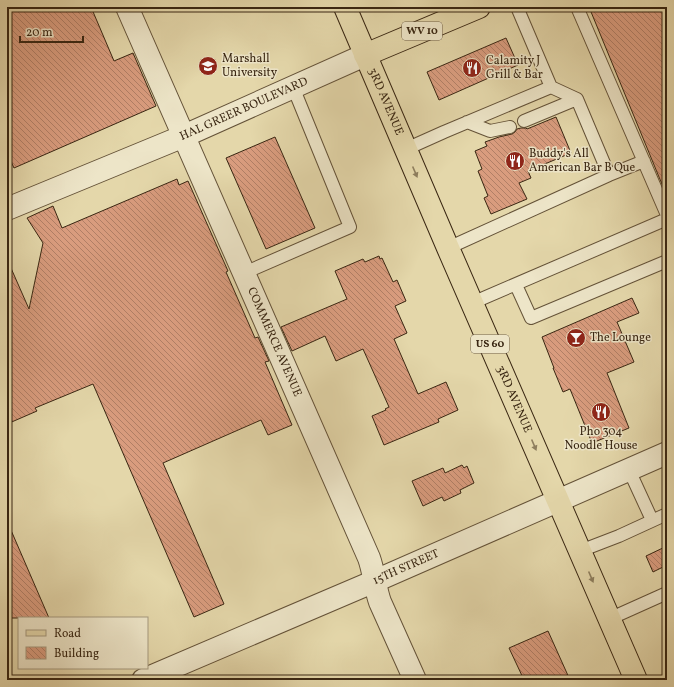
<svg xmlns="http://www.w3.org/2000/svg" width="674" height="687" font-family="Vollkorn,serif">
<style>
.building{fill:url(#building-back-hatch);stroke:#392612}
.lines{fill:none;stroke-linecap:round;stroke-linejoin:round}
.lane-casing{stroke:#645238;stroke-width:14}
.street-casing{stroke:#645238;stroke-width:24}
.primary-casing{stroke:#392612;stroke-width:24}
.lane{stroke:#ede5c8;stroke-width:12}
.street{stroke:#ede5c8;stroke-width:22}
.primary{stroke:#e4d7aa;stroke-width:22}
.oneway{fill:#8e7e5e}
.labels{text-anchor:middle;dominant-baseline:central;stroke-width:3;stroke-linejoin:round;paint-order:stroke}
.shield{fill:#ede5c8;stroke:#6f5f49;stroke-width:1}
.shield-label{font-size:11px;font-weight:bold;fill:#392612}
.poi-label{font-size:12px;fill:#392612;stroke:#ede5c8;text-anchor:start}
.street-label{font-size:12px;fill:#392612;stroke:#ede5c8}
</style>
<defs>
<pattern id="building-back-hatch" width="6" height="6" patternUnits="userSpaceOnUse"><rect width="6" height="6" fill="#d99c7e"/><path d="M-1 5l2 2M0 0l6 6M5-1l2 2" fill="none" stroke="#b17f66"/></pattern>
</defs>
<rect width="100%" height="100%" fill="#e4d7aa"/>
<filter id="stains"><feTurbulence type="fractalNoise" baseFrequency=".005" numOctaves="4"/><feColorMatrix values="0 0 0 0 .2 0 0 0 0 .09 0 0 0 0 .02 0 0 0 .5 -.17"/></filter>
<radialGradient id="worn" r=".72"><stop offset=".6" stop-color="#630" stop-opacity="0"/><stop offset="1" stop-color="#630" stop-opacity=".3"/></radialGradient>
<path class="building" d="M7,7h84l23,54 19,-8 23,53 -142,62 -7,-15z
M589,7h78v189l-8,-19z
M506,38l12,27 -79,35 -12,-28z
M556,117l15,36 -43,18 3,7 -12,5 8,16 -36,15 -7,-16 4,-2 -10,-25 4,-2 -7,-18 12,-5 -2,-4 14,-5 13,-3 3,-2 2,-3 4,-1h5l1,1z
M275,137l40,91 -49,21 -40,-91z
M177,179l2,6 9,-4 40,90 -2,1 29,66 3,-1 11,24 -4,1 27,63 -24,10 -7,-15 -98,43 61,141 -30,13 -101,-233 -58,24 2,3 -30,13v-165l22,50 14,-66 -16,-25 26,-12 9,22z
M379,256l1,3 2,-1 11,24 4,-2 9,21 -11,5 12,27 -13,6 24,55 28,-12 12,28 -20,9 1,3 -55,23 -12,-29 14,-6 -1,-1 4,-2 -26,-58 -27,12 -11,-25 -33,15 -11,-24 66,-28 -12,-28 28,-12 2,3z
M632,298l7,15 -22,9 17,40 -27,11 22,55 -37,15 -22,-54 -7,3 -10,-24h1l-12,-31z
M462,465l2,3 3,-2 7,17 -14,7 1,3 -17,8 -2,-4 -19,9 -11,-25 31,-13 2,5z
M7,521l42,97h-42z
M667,546v19l-14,7 -7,-16z
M548,631l22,49h-46l-15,-32z"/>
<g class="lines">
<defs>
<path id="lane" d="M517,7l34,80
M577,7l90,208
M524,121l53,-22
M467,122l23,9 20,-4
M406,149l38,-17 107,-45 26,12 32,76 -161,73
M609,175l35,-14
M244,273l106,-46 -57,-140
M516,285l15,33 136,-57
M472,303l195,-84
M629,470l23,50
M580,551l39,-15 48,-22
M609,619l58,-26"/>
<g id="street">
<path id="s1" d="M127,7l242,551c5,14 6,30 11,44l35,78"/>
<path id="s2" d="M7,209l177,-73 181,-81"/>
<path id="s3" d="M143,680l232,-99 292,-128"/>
</g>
<g id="primary">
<path id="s4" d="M345,7l103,241 188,432"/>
<path d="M365,55l114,-48"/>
</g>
</defs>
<use href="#lane" class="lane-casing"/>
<use href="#street" class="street-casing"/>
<use href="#primary" class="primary-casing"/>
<use href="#lane" class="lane"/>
<use href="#street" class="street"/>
<use href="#primary" class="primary"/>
</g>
<defs><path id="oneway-solid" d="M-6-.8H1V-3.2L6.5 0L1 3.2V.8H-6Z"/></defs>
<g class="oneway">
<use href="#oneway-solid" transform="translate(415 172) rotate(67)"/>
<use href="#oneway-solid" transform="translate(534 445) rotate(67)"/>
<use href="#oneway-solid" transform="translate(591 577) rotate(67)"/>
</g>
<defs>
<symbol id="university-disc" viewBox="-11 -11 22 22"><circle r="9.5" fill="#8f2418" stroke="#ede5c8"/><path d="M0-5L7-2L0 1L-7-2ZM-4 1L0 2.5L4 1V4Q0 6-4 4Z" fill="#fff"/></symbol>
<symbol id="restaurant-disc" viewBox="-11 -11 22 22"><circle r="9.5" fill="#8f2418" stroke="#ede5c8"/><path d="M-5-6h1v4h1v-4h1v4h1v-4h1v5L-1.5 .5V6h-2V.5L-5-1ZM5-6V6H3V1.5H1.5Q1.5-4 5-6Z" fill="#fff"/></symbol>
<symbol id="bar-disc" viewBox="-11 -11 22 22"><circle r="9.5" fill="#8f2418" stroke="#ede5c8"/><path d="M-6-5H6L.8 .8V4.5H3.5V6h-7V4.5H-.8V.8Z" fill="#fff"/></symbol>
</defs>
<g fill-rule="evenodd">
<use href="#university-disc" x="197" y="55" width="22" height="22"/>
<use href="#restaurant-disc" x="461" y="57" width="22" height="22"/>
<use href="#restaurant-disc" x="504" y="150" width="22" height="22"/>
<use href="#bar-disc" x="565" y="327" width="22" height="22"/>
<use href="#restaurant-disc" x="590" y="401" width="22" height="22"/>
</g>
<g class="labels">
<g class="shield">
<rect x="402" y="22" width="40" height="18" rx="3"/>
<rect x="471" y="335" width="38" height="18" rx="3"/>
</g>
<g class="shield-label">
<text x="422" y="31">WV 10</text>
<text x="490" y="344">US 60</text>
</g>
<g class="poi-label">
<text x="222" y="59">Marshall<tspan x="222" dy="14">University</tspan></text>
<text x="486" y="61">Calamity J<tspan x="486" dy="14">Grill &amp; Bar</tspan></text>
<text x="529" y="154">Buddy's All<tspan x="529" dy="14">American Bar B Que</tspan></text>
<text x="590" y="338">The Lounge</text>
<text x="601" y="432" text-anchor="middle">Pho 304<tspan x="601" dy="14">Noodle House</tspan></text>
</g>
<g class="street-label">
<text stroke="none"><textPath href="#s4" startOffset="103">3RD AVENUE</textPath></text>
<text stroke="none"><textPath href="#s2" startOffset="257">HAL GREER BOULEVARD</textPath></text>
<text stroke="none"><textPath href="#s1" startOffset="366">COMMERCE AVENUE</textPath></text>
<text stroke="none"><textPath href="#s4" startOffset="427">3RD AVENUE</textPath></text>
<text stroke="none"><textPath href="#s3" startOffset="286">15TH STREET</textPath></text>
</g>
</g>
<rect width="674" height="687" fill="none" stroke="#e4d7aa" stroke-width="24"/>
<rect x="8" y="8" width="658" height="671" fill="none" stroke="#392612" stroke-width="2"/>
<rect x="12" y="12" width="650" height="663" fill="none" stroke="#392612"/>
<rect x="18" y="617" width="130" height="52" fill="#ede5c8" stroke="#a5997f"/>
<rect x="26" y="630" width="20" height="6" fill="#e4d7aa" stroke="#a5997f"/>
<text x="54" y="637" font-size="12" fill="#392612">Road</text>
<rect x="26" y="647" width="20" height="12" fill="url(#building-back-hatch)" stroke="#a5997f"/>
<text x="54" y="657" font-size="12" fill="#392612">Building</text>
<path d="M20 36v6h63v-6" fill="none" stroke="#392612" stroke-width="2"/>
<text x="26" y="36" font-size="12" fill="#392612" stroke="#ede5c8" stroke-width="3" paint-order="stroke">20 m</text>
<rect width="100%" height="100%" filter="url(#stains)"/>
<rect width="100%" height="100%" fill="url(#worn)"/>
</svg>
